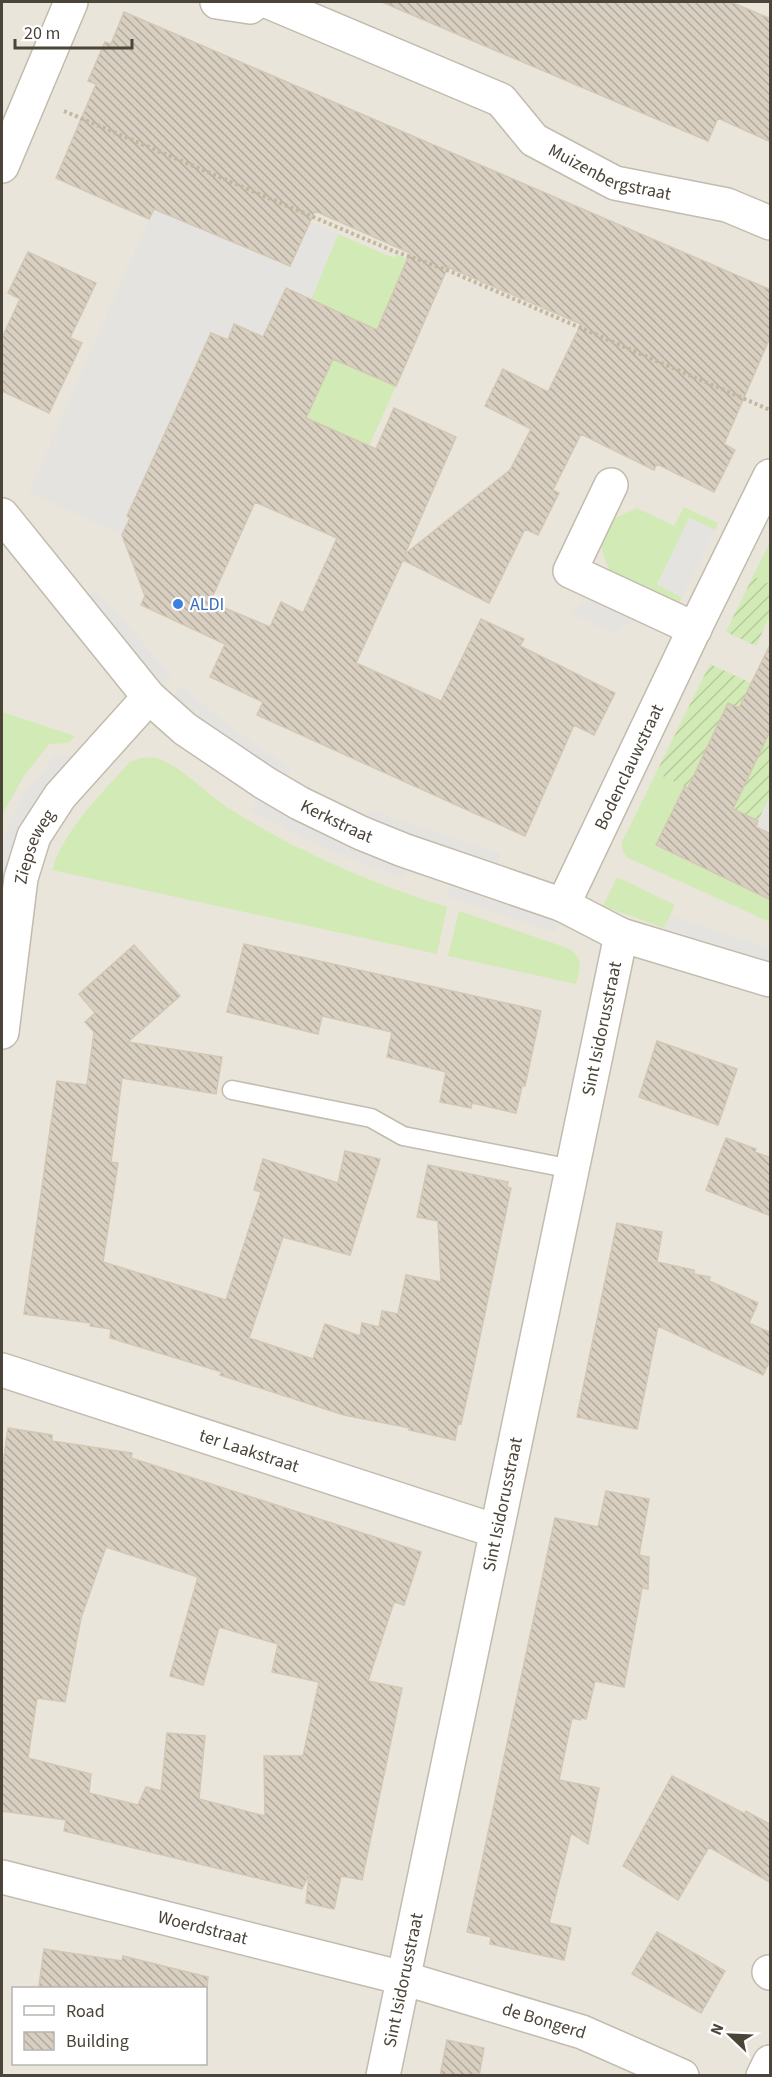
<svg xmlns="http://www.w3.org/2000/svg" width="772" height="2077" font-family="'Source Sans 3',sans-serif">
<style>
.residential{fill:#eae5da;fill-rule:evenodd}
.grass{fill:#d2eab5}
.garden{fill:url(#garden-furrows)}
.parking{fill:#e5e3e0}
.building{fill:url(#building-back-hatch);stroke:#d3c7b4;stroke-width:1.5;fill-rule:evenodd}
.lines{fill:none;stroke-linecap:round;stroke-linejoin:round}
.service-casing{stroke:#c2bbae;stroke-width:21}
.minor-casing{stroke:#c2bbae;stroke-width:36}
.tertiary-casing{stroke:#c2bbae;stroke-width:36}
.path{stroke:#c4b79f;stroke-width:4;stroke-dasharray:3 3;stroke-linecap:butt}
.service{stroke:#fff;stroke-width:18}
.minor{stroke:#fff;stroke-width:33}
.tertiary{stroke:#fff;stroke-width:33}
.shop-dot{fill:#3f7fe0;stroke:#fff;stroke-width:2}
.labels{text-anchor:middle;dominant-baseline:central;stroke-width:4.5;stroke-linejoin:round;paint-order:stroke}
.street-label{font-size:18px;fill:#4b4439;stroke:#fff}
.shop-label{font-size:18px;fill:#366cbe;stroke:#fff;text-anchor:start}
</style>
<defs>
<pattern id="garden-furrows" width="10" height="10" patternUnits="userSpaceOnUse" patternTransform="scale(1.5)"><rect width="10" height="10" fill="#d2eab5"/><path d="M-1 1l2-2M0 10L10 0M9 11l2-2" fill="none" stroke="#b6ca9c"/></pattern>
<pattern id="building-back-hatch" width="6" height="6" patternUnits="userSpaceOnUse" patternTransform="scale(1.5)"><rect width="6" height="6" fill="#d8cfc1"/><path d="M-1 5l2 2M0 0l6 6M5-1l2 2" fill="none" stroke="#b1aa9e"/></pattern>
</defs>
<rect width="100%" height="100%" fill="#f6f3ec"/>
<path class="residential" d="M2,2h768v2073l-768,1zM14,1988h192v76h-192z"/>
<path class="grass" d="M338,234l56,24 2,-4 48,21 -84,95 36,16 -27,60 -63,-28 46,-99 -41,-19z
M684,507l34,16 -3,7 -25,-12 -33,66 25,13 -4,7 -69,-34 -8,-23 14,-29 22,-10 37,18z
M770,542v42l-17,-8z
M2,712l73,24 -6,7 -20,1 -25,32 -22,39z
M141,758c4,0 9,-1 14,0 22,4 55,39 75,51 69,44 140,73 217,98l-10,47 -385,-84c13,-42 49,-76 78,-108z
M656,773l29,13 -29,60 114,54v22l-142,-64c-5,-5 -7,-9 -6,-16z
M617,877l58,28 -11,23 -61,-22z
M459,911l111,38c14,10 10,20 6,35l-128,-28z"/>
<path class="garden" d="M753,576l17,8v31l-14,31 -30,-14z
M710,664l41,19 -12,25 -51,80 -32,-15z
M770,729v67l-12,25 -25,-12z"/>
<path class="parking" d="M173,164l165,70 -27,66 -48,37 -29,-12 -6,15 -17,-7 -84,182 3,3 -8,17 -93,-43z
M689,518l26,12 -33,67 -25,-12z
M96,590l75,85 -9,8 -75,-85z
M598,593l44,22 -28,19 -44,-21z
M181,685l53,45 58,39 -7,9 -58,-39 -53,-44z
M56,754l16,2 -26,30 -21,31 -15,37 -8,36v-49l19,-42z
M770,796v38l-14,-7z
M258,799l70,37 79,33 -4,10 -81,-32 -72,-37z
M369,810l132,44 -4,11 -131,-44z
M451,884l108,37 -4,11 -108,-36z
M670,916l100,32v13l-106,-33z"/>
<path class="building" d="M382,2h349l40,17v123l-53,-24 -10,23z
M124,12l647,278v45l-47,109 11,6 -21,42 -57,-28 -3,6 -73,-36 -28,56 6,3 -21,42 -13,-6 -36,74 -86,-43 -47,103 85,38 40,-82 43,20 -4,7 95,47 -21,42 -20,-10 -49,111 -268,-121 6,-13 -53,-25 15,-33 -84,-39 4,-9 -23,-61 8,-17 -3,-2 84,-183 17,7 6,-16 29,13 23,-49 91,42 33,-77 -95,-42 -25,55 -136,-57 -5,10 -93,-41 40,-94 -8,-3 17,-39 6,2zM448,267l133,57 -33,68 -45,-23 -18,37 46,23 -21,41 -105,84 51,-117 -62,-29 -18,41 -70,-31 27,-59 63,27zM255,502l82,36 -34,75 -22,-11 -11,25 -60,-25z
M28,252l68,31 -26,55 12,5 -33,70 -47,-22v-53l18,-39 -12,-6z
M771,643v86l-38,80 25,12 -2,6 15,7v66l-115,-55 29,-59 3,2 40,-85 11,5z
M244,944l297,67 -16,75h-3l-6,27 -44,-10 -1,5 -31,-6 6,-30 -59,-15 5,-25 -70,-16 -4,18 -91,-22z
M134,945l46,51 -52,46 94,15 -6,37 -94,-16 -11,84 7,1 -15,99 123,38 35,-108 -7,-2 9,-31 75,24 7,-32 35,8 -30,96 -67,-18 -34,101 64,21 12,-35 35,12 2,-13 17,4 3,-16 16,3 8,-39 35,7 -3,-61 -21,-4 11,-52 80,17 -1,5 4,1 -39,187 -11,49 -3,-1 -3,17 -46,-10 1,-2 -66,-13 -124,-40 2,-3 -112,-34 1,-9 -21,-3 1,-3 -67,-9 33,-233 30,4 7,-53 -9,-10 10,-9 -16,-19z
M657,1041l80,28 -19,56 -79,-28z
M726,1138l30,11 -1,3 16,6v58l-65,-26z
M617,1223l45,9 -5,30 37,8v4l16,3 -1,4 49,22 -9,20 22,10v25l-8,17 -105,-49 -21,103 -60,-12z
M8,1428l44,7v6l80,12 -1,5 290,94 -17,53 -10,-3 -26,79 34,7 -40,192 -21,-4 -7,33 -28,-6 3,-29 -7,15 -238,-58 2,-11 -64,-9v-340zM106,1547l92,30 -28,99 33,9 16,-58 59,17 -6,28 47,10 -16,74h-39l1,60 -66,-17 6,-63 -38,-3 -6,58 -15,-4 -8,18 -49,-12 2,-19 -63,-16 9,-60 28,4 16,-84z
M606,1491l43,8 -10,56 10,2 -1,32 -6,-1 -18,99 -29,-6 -9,38 -5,-1 -1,2 -8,-2 -13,62 40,8 -11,56 -17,-11 -22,90 22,5 -7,32 -74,-16 1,-7 -24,-5 88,-414 43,9z
M672,1776l73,38 1,-3 25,14v58l-62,-36 -31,53 -55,-34z
M657,1932l68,39 -24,42 -69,-39z
M44,1949l78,12 1,-5 85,21 -1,12h-150l-18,-3z
M447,2040l37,8 -5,28h-39z"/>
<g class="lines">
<defs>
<path id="service" d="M232,1090l139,28 32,18 169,33"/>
<g id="minor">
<path d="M217,2l33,5 6,-5"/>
<path id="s1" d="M269,2l232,98 33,40 81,43 112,22 43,18"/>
<path d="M2,166l69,-164"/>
<path d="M611,485l-41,86 125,58"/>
<path id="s2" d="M563,905l129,-271 78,-158"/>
<path id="s3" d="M2,1032l19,-154 13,-42 26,-40 89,-99"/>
<path id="s4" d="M2,1370l494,161"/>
<path id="s5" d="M2,1877l401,101 179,54 100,44"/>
<path d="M769,1972l1,1"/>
<path id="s6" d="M383,2076l238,-1141"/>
<path d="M763,2076l7,-14"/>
</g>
<g id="tertiary">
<path id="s7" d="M2,515l147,182 36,32 80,54 34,20 62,30 42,17 160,55 58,30 149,45"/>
</g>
</defs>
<use href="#service" class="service-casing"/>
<use href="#minor" class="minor-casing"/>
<use href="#tertiary" class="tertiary-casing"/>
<path class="path" d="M64,111l327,139 56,20 323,140"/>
<use href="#service" class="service"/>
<use href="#minor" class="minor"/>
<use href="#tertiary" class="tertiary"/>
</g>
<circle class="shop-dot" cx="178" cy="604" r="6"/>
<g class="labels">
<g class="street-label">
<text stroke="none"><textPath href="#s1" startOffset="387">Muizenbergstraat</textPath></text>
<text stroke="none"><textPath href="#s2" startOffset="153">Bodenclauwstraat</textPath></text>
<text stroke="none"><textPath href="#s7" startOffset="460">Kerkstraat</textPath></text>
<text stroke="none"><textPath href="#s3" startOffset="189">Ziepseweg</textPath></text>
<text stroke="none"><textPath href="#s6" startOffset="1070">Sint Isidorusstraat</textPath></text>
<text stroke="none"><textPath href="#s4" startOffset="260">ter Laakstraat</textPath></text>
<text stroke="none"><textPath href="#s6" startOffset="584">Sint Isidorusstraat</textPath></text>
<text stroke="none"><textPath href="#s5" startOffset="207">Woerdstraat</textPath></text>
<text stroke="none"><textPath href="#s6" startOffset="98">Sint Isidorusstraat</textPath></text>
<text stroke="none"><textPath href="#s5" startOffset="561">de Bongerd</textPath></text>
</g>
<g class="shop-label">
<text x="190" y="604">ALDI</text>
</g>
</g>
<rect width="772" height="2077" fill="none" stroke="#4b4439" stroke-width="6"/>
<rect x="12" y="1987" width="195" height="78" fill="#ffffff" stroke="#b7b4b0" stroke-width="1.5"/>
<rect x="24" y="2006" width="30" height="9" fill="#ffffff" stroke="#b7b4b0" stroke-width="1.5"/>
<text x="66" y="2017" font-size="18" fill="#4b4439">Road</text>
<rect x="24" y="2032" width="30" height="18" fill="url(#building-back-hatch)" stroke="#b7b4b0" stroke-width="1.5"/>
<text x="66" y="2047" font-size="18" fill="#4b4439">Building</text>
<g transform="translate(730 2035) rotate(293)" stroke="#ffffff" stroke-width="4.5" paint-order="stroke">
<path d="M0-4.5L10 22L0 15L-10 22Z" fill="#4b4439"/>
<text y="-9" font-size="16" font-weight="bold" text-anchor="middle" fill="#4b4439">N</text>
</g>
<path d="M15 39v9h117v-9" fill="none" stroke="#4b4439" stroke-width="3"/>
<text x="24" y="39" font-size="18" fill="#4b4439" stroke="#ffffff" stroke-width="4.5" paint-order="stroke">20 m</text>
</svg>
